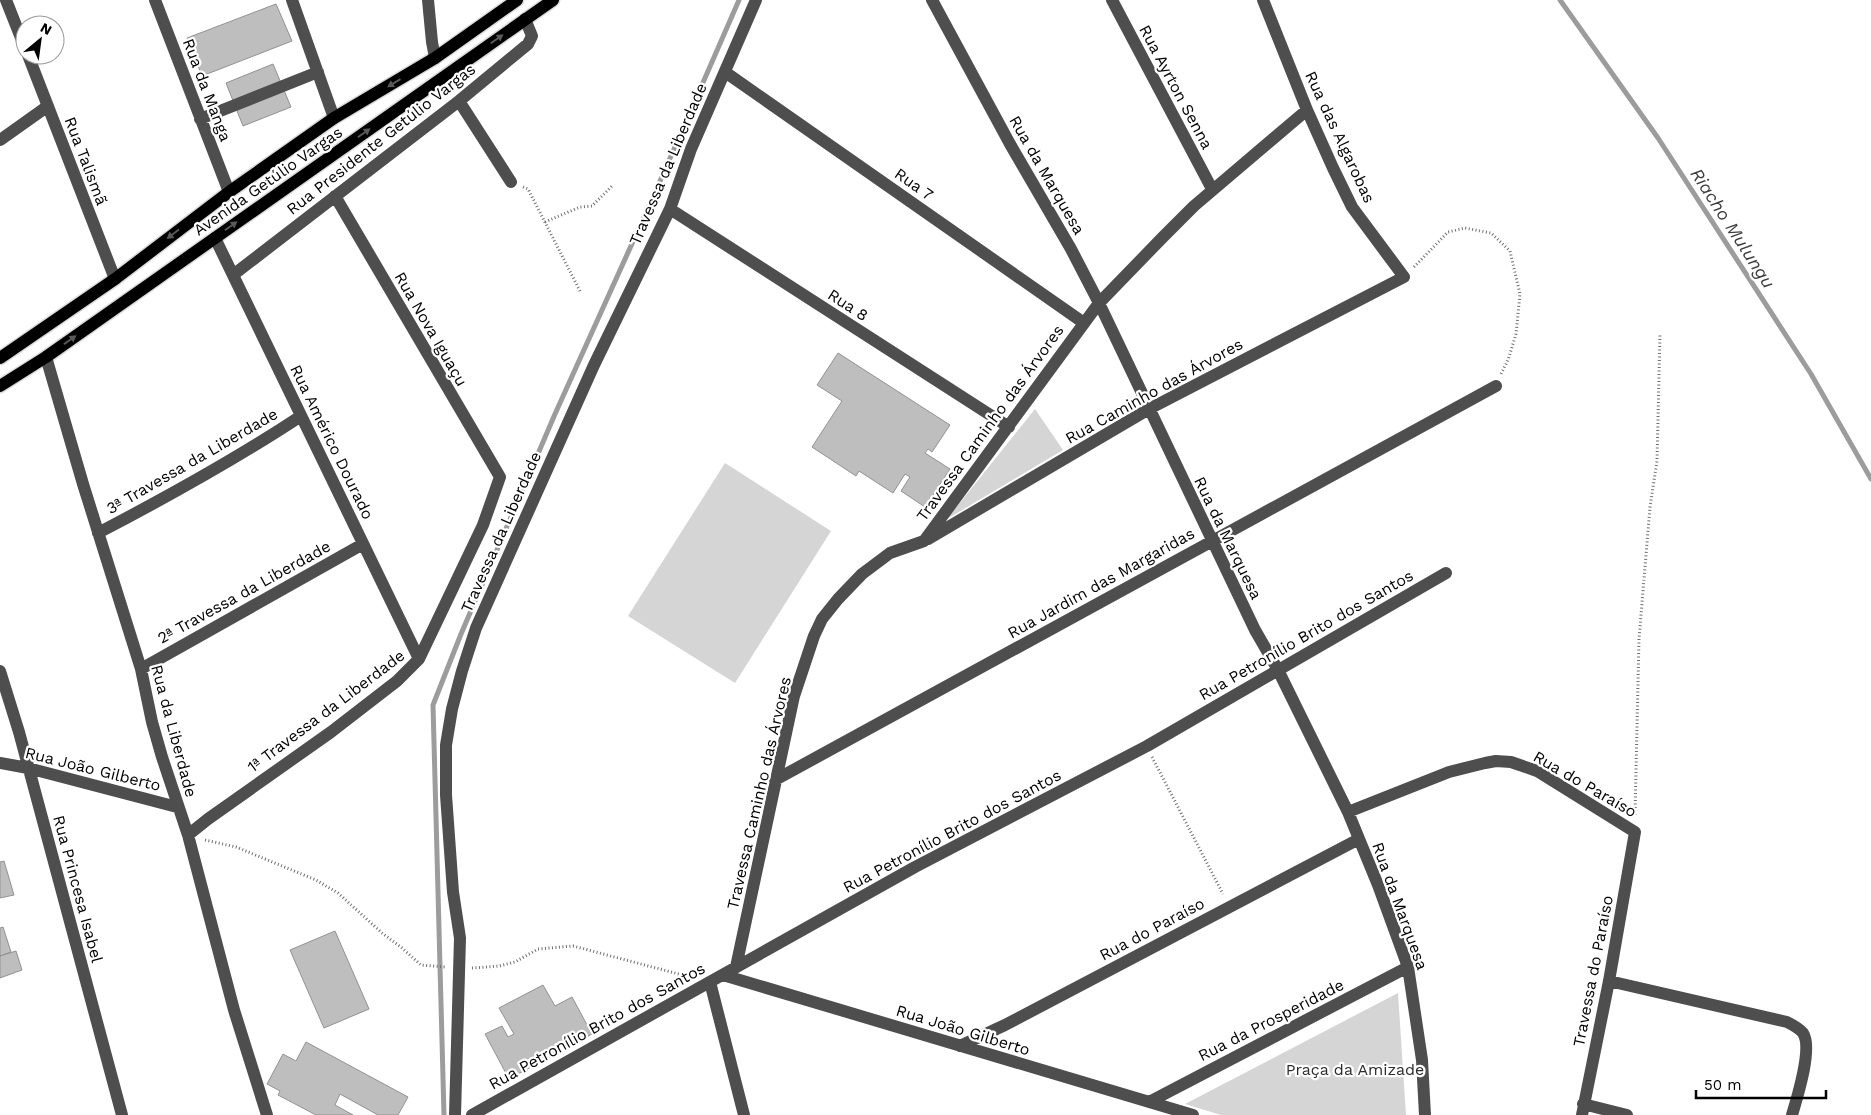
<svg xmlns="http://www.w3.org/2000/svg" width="1871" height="1115" font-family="'Work Sans',sans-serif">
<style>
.green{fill:#d5d5d5}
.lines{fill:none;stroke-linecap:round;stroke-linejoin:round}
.stream{stroke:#9c9c9c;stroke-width:5}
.building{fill:#bebebe;stroke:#929292}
.major-casing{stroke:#dbdbdb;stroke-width:15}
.path{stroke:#707070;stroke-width:3;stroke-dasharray:1 2.5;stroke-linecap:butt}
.minor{stroke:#4e4e4e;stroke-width:12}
.major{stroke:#000;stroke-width:12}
.oneway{fill:#595959}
.labels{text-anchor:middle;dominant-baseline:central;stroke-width:4.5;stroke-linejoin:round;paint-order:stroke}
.street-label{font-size:16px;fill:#000;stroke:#fff}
.park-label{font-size:16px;fill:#2c2c2c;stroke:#fff}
.water-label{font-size:18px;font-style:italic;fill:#3d3d3d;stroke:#fff}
</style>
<rect width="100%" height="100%" fill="#fff"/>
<path class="green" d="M1035,409l28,41 -116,69z
M725,463l106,68 -96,152 -107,-67z
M1398,993l8,122h-185l-36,-11z"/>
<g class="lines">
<path class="stream" d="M1560,0l98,138 153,236 60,105
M444,1115l-11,-410 28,-71 94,-220 99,-219 85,-195"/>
</g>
<path class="building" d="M276,4l16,37 -90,35 -15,-38z
M273,64l18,43 -48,19 -17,-43z
M838,353l112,72 -18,27 -4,-3 -3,4 25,16 -25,38 -24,-16 9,-14 -5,-3 -12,19 -34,-22 -3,5 -44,-29 30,-46 -25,-16z
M4,861l10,34 -14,3v-36z
M3,927l8,25 -11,4v-28z
M335,931l34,78 -45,19 -34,-78z
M16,951l6,19 -22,8v-22z
M543,985l12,21 17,-9 20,37 -83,45 -24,-45 17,-8 6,11 6,-3 -15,-26z
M306,1042l102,55 -10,18h-20l-38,-21 -5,11 18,10h-37l-38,-20 2,-4 -13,-7 16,-30 13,7z"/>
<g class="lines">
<defs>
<path id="major" d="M0,358l115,-79 114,-87 105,-74 101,-60 82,-58
M0,386l46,-29 507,-357"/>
</defs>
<use href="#major" class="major-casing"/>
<path class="path" d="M523,187l5,2 53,104
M545,222l35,-15 12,-1 20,-20
M1414,267l34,-35 17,-4 26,5 19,18 10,43 -4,40 -8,26 -7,14
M1152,757l71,137
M1635,815l4,-176 11,-132 7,-46 3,-127
M205,840l31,7 80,33 22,13 44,40 20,15 19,17 25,2
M472,968l27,-2 16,-4 23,-13 35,-3 117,31"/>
<path class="minor" d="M6,0l19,48
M155,0l74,192
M292,0l42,118
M428,0l4,42 3,16
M932,0l78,144 61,105 28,54 156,327 23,40 70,142 30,73 30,82 14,93 3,55
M1112,0l100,189
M28,55l87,224
M725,72l359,251
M459,101l52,81
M200,119l118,-47
M0,140l48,-34
M670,209l339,218
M215,238l204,421
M233,275l226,-174 69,-57 4,-8 -7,-17
M46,357l37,127 58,185 11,53 10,35 26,78 46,175 33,105
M98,533c69,-36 138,-74 203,-117
M928,539l221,-130 255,-132 -52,-70 -19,-39 -26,-58 -44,-110
M141,669l222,-125
M0,671l19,61 103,383
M0,763l28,5 149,39
M775,780l721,-394
M1348,812l101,-40 36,-9 11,-2 15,1 26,9 98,61 -26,149 -27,134
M188,835l20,-16 123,-87 66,-51 22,-22 64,-134 17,-48 -165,-281
M736,967l58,-271 20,-60 8,-17 16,-20 24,-25 28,-21 34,-12 175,-238 64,-66 31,-31 113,-96
M723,975l470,140
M1609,981l178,41c6,3 12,6 16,11 10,15 -6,65 -11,82
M710,982l34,133
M960,1046l45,-21 354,-186
M1149,1102l259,-135
M1583,1104l44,11
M455,1115l5,-177 -7,-46 -7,-97v-50l6,-36 10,-38 14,-43 118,-263 76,-156 21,-60 65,-149
M472,1115l443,-248 232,-121 299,-173"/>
<use href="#major" class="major"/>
</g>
<defs><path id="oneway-solid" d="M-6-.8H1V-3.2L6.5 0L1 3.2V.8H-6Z" transform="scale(1.25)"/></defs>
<g class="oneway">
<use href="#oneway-solid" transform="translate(497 39) rotate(-35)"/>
<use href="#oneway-solid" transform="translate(394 83) rotate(149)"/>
<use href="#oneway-solid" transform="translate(364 133) rotate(-35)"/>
<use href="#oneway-solid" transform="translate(231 226) rotate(-35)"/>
<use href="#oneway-solid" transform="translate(173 234) rotate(143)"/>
<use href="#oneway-solid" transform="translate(70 340) rotate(-35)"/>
</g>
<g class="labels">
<g class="street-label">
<text transform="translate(1176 87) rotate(62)">Rua Ayrton Senna</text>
<text transform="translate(207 90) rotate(69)">Rua da Manga</text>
<text transform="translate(1340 137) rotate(65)">Rua das Algarobas</text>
<text transform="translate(381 139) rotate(-38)">Rua Presidente Getúlio Vargas</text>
<text transform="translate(86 161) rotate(69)">Rua Talismã</text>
<text transform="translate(668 164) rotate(-67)">Travessa da Liberdade</text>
<text transform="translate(1047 175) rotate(60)">Rua da Marquesa</text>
<text transform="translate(268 181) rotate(-35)">Avenida Getúlio Vargas</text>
<text transform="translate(914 184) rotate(35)">Rua 7</text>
<text transform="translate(848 305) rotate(33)">Rua 8</text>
<text transform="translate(431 329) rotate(60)">Rua Nova Iguaçu</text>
<text transform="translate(1154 391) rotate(-29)">Rua Caminho das Árvores</text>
<text transform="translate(990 423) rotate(-54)">Travessa Caminho das Árvores</text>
<text transform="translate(332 442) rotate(64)">Rua Américo Dourado</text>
<text transform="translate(192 461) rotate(-30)">3ª Travessa da Liberdade</text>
<text transform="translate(501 532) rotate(-66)">Travessa da Liberdade</text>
<text transform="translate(1228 538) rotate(64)">Rua da Marquesa</text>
<text transform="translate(1101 583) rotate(-29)">Rua Jardim das Margaridas</text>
<text transform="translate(244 592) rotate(-29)">2ª Travessa da Liberdade</text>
<text transform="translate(1306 635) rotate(-30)">Rua Petronílio Brito dos Santos</text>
<text transform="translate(326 711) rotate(-37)">1ª Travessa da Liberdade</text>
<text transform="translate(174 731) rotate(75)">Rua da Liberdade</text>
<text transform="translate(93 769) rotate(14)">Rua João Gilberto</text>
<text transform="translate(1585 784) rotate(30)">Rua do Paraíso</text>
<text transform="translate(759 793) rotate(-77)">Travessa Caminho das Árvores</text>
<text transform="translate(952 831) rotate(-28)">Rua Petronílio Brito dos Santos</text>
<text transform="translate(78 889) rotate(75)">Rua Princesa Isabel</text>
<text transform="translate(1400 906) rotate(70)">Rua da Marquesa</text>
<text transform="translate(1152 929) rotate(-28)">Rua do Paraíso</text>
<text transform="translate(1593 971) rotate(-79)">Travessa do Paraíso</text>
<text transform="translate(1271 1020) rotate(-27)">Rua da Prosperidade</text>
<text transform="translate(597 1026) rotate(-29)">Rua Petronílio Brito dos Santos</text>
<text transform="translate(963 1030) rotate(17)">Rua João Gilberto</text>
</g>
<g class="park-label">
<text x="1355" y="1069">Praça da Amizade</text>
</g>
<g class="water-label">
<text transform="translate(1733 228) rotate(57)">Riacho Mulungu</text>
</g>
</g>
<g transform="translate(40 40) rotate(29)"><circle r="24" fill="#ffffff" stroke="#999999"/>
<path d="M0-4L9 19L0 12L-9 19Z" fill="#000000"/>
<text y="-8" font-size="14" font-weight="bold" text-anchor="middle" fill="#000000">N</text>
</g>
<path d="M1696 1090v8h130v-8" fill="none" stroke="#000000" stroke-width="2.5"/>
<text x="1704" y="1090" font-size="15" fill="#000000" stroke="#ffffff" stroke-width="4" paint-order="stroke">50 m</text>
</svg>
